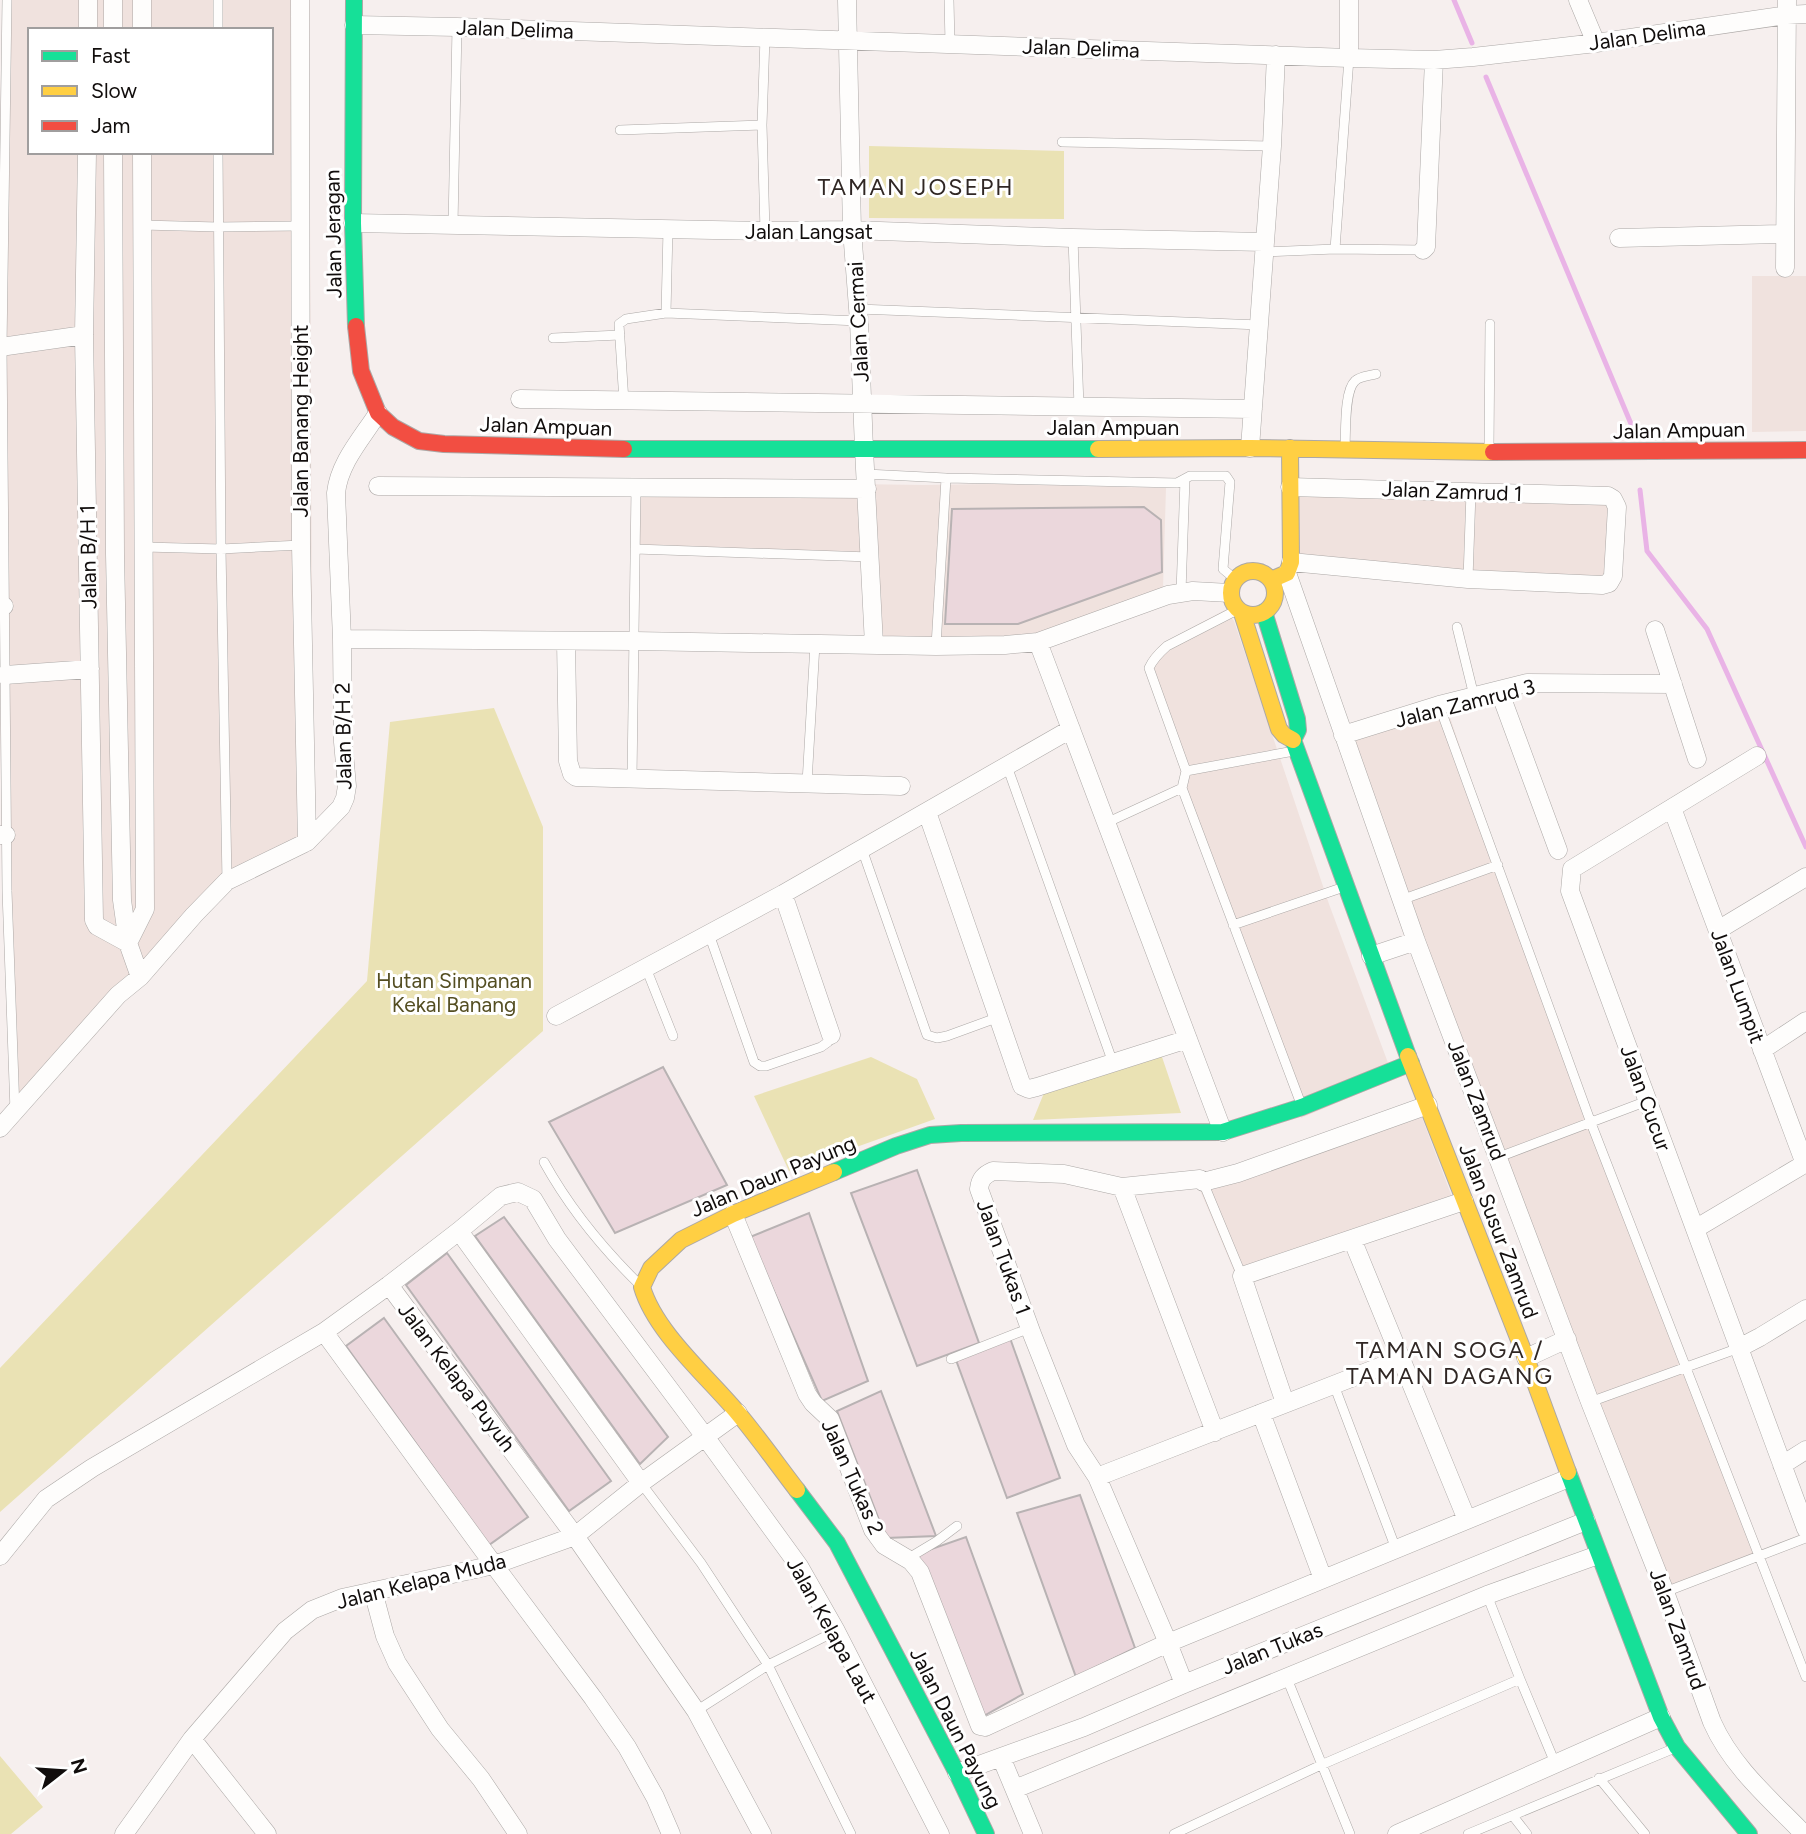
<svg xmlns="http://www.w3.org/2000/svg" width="1806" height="1834" font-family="Figtree,sans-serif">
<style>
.built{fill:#f0e2de;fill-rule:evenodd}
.green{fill:#eae2b4}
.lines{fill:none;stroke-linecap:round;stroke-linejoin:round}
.stream{stroke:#e9b3e6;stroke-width:5}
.building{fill:#ebd7dc;stroke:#b8b2b3;stroke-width:2}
.lane-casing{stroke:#aca8a6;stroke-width:10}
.street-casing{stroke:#aca8a6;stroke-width:19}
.fast-casing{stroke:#aca8a6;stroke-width:18}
.slow-casing{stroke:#aca8a6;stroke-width:18}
.jam-casing{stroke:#aca8a6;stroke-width:18}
.lane{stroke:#fefdfc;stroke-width:9}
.street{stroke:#fefdfc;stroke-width:18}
.fast{stroke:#16e098;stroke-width:16}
.slow{stroke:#ffcf43;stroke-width:16}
.jam{stroke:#f24e42;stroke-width:16}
.labels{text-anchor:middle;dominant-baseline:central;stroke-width:6;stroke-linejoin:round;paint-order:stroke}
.street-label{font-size:21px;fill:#110d0c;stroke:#fff}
.park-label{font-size:21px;fill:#544e22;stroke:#fff}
.neighbourhood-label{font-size:23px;letter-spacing:2px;fill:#302724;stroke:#fff}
</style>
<rect width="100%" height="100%" fill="#f6efee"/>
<path class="built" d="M3,0h306l4,845 -84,43 -108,113 -109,123 -2,-23 -6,-168 -3,-130 -1,-642zM30,30h241v122h-241z
M1752,276h54v155l-54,1z
M632,481l291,4 71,-1 172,4 -3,101 -127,46 -156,4 -4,-79 -245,-7z
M1281,481l328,8 11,91 -321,-10z
M1225,610l9,11 95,283 65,175 -93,39 -123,-332 3,-15 -35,-102 4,-13 13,-13z
M1443,697l37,108 120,330 163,424 -103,38 -325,-866z
M1416,1102l41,108 -218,73 -41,-98 90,-37z"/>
<path class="green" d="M869,146l195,5v68l-195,-1z
M494,708l49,119v204l-543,481v-144l367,-387 23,-259z
M1161,1054l20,59 -148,7 11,-27z
M871,1057l46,22 18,40 -146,52 -35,-75z
M0,1756l43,51 -32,27h-11z"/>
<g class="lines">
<path class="stream" d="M1454,0l18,43
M1486,77l148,354
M1640,490l7,61 60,78 99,218"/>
</g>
<path class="building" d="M1144,507l17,13 1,52 -144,52h-73l7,-115z
M663,1067l64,118 -112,48 -66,-111z
M917,1170l62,173 -62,23 -66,-173z
M809,1213l59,168 -46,20 -72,-164z
M504,1217l164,220 -28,27 -165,-228z
M447,1253l164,228 -42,30 -163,-226z
M384,1318l144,199 -39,28 -143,-199z
M1010,1338l50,140 -53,20 -51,-138z
M881,1391l55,145 -50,2 -49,-127z
M1080,1495l55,153 -59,29 -59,-164z
M966,1537l57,157 -43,24 -63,-164z"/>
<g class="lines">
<defs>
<path id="lane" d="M7,0l-5,347 5,544 8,220
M949,0l1,44
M218,30v-30
M620,130l142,-5
M1062,142l210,4
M218,152l3,397 6,332
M142,225l76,2 81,-1
M453,225l4,-198
M765,231l-3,-106 3,-88
M1073,238l6,169
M1335,249l14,-191
M1265,252l70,-3 88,1
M858,309l402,16
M666,313l2,-84
M553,338l67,-3
M624,402l-5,-78 7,-5 40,-6 193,8
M1345,446c1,-14 -1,-55 10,-65 5,-5 14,-5 21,-7
M1489,450l1,-126
M866,474l80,4 231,5 13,-7h36l4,6 -7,87 12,10
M144,547l77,2 80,-4
M635,549l235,8
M1468,579l3,-87
M1181,592l4,-113
M1237,610l-70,36c-8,7 -14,13 -18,22l37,103 -4,17 119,316
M1457,627l17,69
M936,646l10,-168
M1439,705l152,418 215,554
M1007,766l106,297
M1186,771l108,-20
M632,778l4,-290
M807,783l8,-139
M1106,823l76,-35
M862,849l65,186 10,3 10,-2 52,-19
M1401,900l97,-35
M1233,925l111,-38
M709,934l45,128 6,4h6l55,-19 7,-5 3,-7
M646,968l27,68
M1499,1157l148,-56
M544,1162c25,45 60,88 97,124
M1203,1182l39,94
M951,1359l79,-31
M1334,1385l62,164
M1590,1402l149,-54
M641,1483l60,80 67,102 83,169
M907,1559l30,-18 20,-15
M1665,1592l141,-54
M1487,1595l33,84 35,84
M1286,1676l64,158
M696,1711l72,-46 68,-34
M1599,1778l46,56
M1513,1816l14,18
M1174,1834l147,-69 199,-86
M1468,1834l207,-86"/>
<path id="street" d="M113,0v30
M300,0l1,545 6,297
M847,0l5,230 7,91 5,128 10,196
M1349,0v58
M1578,0l18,43
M354,25l103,2 892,31 85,2 39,-3 123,-14 191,-28 19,-1
M88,30v-30
M142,30v-30
M87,152l-3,183 10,585 3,6 31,17
M113,152l2,402 7,346 6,43 12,34
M353,223l412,8 87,-1 221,8 192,4
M1619,238l165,-4
M1423,250l3,-3 8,-187
M1785,268l2,-268
M0,347l84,-12
M520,399l733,10
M1250,448l22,-302 4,-91
M378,486l489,3
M1290,487l318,9 5,3 4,8 -4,69 -4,7 -7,2 -134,-6 -177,-17
M1287,573l129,368 174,461 75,190 47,130c20,45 58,77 92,112
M0,606h4
M1655,630l42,129
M342,639l292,2 302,5 69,-1 33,-3 130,-47 25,-4 37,2
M566,641l2,120 4,13 4,3 325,9
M1038,642l185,490
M5,675l85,-6
M1499,690l59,160
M1343,735l96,-30 88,-22 146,1
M1757,756l-185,113 -2,22 236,638
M1672,808l133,356
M927,812l95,274 7,3 8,-2 151,-48
M0,835h6
M783,894l48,141
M1718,930l88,-53
M128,943l17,-34 -3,-757
M1371,956l45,-15
M556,1016l227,-122 288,-165
M1762,1050l44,-29
M0,1128l118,-133 22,-18 54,-62 33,-34 80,-39 34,-35 4,-9 2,-12 -4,-44 -1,-103 -6,-146c3,-30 26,-55 42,-80
M1122,1187l93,245
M733,1214l74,180 6,9 17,16 43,111 11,15 27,16 9,11 60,154 5,1 183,-84 401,-165
M1695,1229l111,-66
M459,1231l182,252
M1352,1239l115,281
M389,1285l70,-54 42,-35 17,-4 15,7 24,40 149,199 93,128 37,65 104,203
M324,1332l170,233 99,133 34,49 28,50 16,37
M1739,1348l21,-11 46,-28
M1526,1358l41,-19
M1285,1403l-43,-127 222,-75
M1261,1413l62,166
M1782,1465l24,-15
M1097,1477l303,-118
M0,1556l46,-57 46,-31 232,-136 65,-47 186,251 121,175 66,123
M373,1591l12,45 12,27 43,66 41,50 37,55
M1184,1684l-16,-41 -71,-166 -21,-32 -44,-111 -53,-145c1,-10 5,-14 14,-18l71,3 58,13 78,-8 3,3 35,-9 190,-68
M192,1739l75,95
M1001,1757l32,77
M957,1773l127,-46 100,-43 402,-163
M1015,1789l472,-194 111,-40
M124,1834l68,-95 93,-108 27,-21 30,-12 152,-33 81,-29 66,-53 97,-70
M1397,1834l264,-117"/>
<path id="fast" d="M354,0l-1,223 3,103
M624,449h474
M1264,612l33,107 1,11 -5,10
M1293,740l115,316
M834,1172l62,-26 34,-11 31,-2 262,-1 79,-25 109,-44
M1568,1472l93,245 16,30 72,87
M797,1490l40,53 120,230 29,61"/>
<path id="slow" d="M1098,449l152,-1 243,4
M1231 593a22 22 0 1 1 44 0a22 22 0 1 1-44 0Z
M1271,580l16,-7 4,-11 -1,-114
M1242,613l37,116 5,6 9,5
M1408,1056l118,302 42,114
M797,1490c-20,-26 -39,-53 -60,-78 -30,-36 -82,-80 -95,-125l9,-19 30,-28 52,-26 101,-42"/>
<path id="jam" d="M356,326l5,45 17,42 15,14 26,14 25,3 180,5
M1493,452l313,-2"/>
</defs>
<use href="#lane" class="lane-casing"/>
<use href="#street" class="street-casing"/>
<use href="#fast" class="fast-casing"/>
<use href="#slow" class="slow-casing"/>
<use href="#jam" class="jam-casing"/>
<use href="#lane" class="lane"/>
<use href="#street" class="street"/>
<use href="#fast" class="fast"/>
<use href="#slow" class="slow"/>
<use href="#jam" class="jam"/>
</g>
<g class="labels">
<g class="street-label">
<text transform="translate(515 29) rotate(2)">Jalan Delima</text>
<text transform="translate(1647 35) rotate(-8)">Jalan Delima</text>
<text transform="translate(1081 48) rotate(2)">Jalan Delima</text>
<text x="809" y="231">Jalan Langsat</text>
<text transform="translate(333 234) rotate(-91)">Jalan Jeragan</text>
<text transform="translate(858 322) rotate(-93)">Jalan Cermai</text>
<text transform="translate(300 421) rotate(-90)">Jalan Banang Height</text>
<text transform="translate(546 426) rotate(2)">Jalan Ampuan</text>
<text x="1113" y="427">Jalan Ampuan</text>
<text transform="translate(1679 430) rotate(-1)">Jalan Ampuan</text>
<text transform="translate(1452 491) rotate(2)">Jalan Zamrud 1</text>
<text transform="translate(88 557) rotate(-91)">Jalan B/H 1</text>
<text transform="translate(1465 703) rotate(-14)">Jalan Zamrud 3</text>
<text transform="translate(343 736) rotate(-91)">Jalan B/H 2</text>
<text transform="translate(1738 986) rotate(70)">Jalan Lumpit</text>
<text transform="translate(1646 1098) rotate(70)">Jalan Cucur</text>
<text transform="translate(1477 1100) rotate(69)">Jalan Zamrud</text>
<text transform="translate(773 1176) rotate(-23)">Jalan Daun Payung</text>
<text transform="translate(1499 1231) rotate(69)">Jalan Susur Zamrud</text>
<text transform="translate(1004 1257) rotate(70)">Jalan Tukas 1</text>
<text transform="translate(457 1377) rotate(53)">Jalan Kelapa Puyuh</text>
<text transform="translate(853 1477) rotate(66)">Jalan Tukas 2</text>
<text transform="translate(421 1581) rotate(-14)">Jalan Kelapa Muda</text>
<text transform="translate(1678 1629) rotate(70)">Jalan Zamrud</text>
<text transform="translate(832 1630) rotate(61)">Jalan Kelapa Laut</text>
<text transform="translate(1272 1648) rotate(-22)">Jalan Tukas</text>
<text transform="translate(956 1728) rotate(63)">Jalan Daun Payung</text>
</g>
<g class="park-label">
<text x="454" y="980">Hutan Simpanan<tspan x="454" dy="24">Kekal Banang</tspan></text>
</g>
<g class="neighbourhood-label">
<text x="916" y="187">TAMAN JOSEPH</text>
<text x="1450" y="1350">TAMAN SOGA /<tspan x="1450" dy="26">TAMAN DAGANG</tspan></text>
</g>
</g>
<rect x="28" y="28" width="245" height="126" fill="#ffffff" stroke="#a09e9e" stroke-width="2"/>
<rect x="42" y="51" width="35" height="10" fill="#16e098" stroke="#a09e9e" stroke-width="2"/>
<text x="91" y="63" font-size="21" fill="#110d0c">Fast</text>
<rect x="42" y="86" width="35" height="10" fill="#ffcf43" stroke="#a09e9e" stroke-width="2"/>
<text x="91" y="98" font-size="21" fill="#110d0c">Slow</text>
<rect x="42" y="121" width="35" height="10" fill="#f24e42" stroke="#a09e9e" stroke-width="2"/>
<text x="91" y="133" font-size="21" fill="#110d0c">Jam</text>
<g transform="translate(63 1771) rotate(73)" stroke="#ffffff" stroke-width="5" paint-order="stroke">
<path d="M0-5L12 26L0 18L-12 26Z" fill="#110d0c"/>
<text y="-10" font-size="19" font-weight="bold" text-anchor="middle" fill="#110d0c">N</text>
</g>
</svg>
